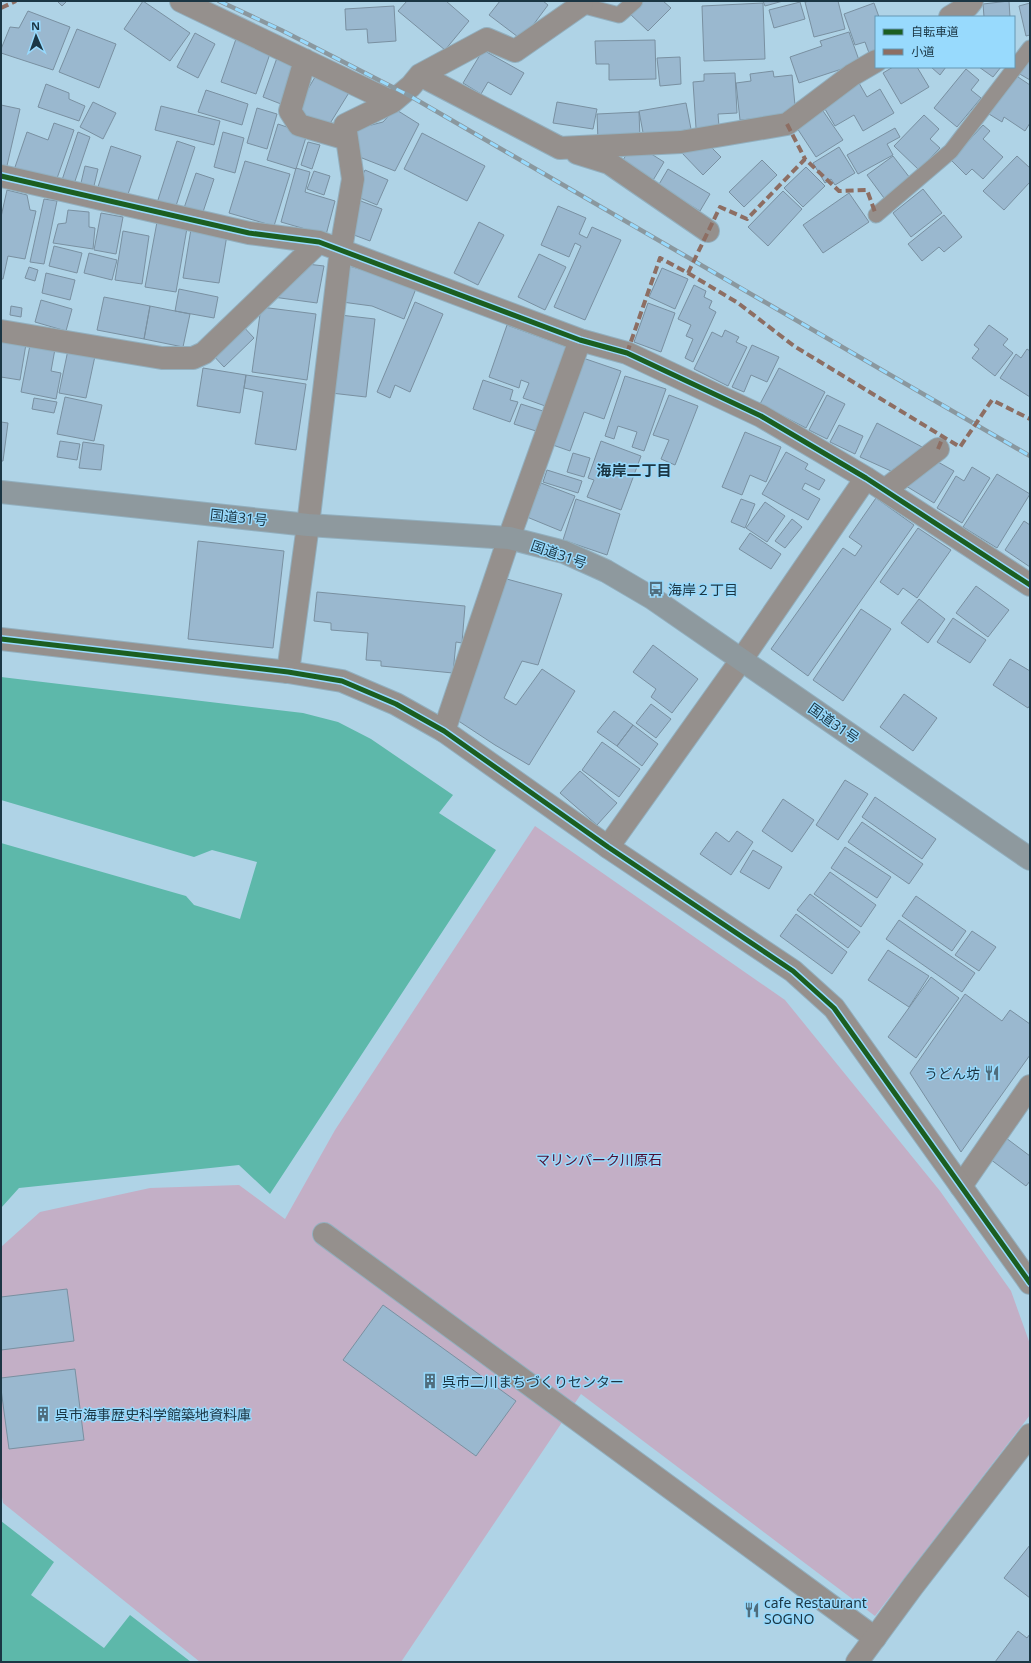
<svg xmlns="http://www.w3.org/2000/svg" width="1031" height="1663" font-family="'Noto Sans','Noto Sans JP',sans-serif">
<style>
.green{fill:#c3afc6}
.water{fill:#5db8aa}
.building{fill:#9ab8cf;stroke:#7990a1}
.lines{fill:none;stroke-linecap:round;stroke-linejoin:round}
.service-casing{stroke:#92afbe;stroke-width:17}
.minor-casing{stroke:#92afbe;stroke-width:24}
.tertiary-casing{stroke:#92afbe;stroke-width:24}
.trunk-casing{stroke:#92afbe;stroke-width:24}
.service{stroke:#95908d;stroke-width:15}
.minor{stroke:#95908d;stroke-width:22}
.tertiary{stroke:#95908d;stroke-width:22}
.trunk{stroke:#8e999e;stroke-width:22}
.rail-casing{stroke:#8a989f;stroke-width:4.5}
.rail{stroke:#98dafd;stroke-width:3;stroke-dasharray:9;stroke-linecap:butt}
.quiet{stroke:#8d6e63;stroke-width:4;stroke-dasharray:8 4;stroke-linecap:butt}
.cycleway-casing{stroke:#98dafd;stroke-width:8}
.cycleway{stroke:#1b5e20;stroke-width:5}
.labels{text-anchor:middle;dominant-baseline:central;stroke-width:3;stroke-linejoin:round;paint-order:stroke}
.street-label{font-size:14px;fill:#1b3644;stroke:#98dafd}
.poi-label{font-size:14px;fill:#1b3644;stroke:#98dafd;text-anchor:start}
.park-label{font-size:14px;fill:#4f0e31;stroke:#98dafd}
.neighbourhood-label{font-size:15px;font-weight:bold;fill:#1b3644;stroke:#98dafd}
</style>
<rect width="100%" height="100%" fill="#afd3e6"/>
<path class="green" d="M535,826l250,174 155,191 71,100 19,53v71l-155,201 -294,-222 -180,268h-201l-197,-159 -2,-12v-244l39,-35 110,-24 89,-3 46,34 50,-89z"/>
<path class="water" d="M1,677l302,36 35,9 33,17 82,56 -14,18 57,37 -226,344 -31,-29 -220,23 -18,20v-365l185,53 8,9 46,14 17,-57 -45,-12 -18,7 -193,-57z
M1,1521l53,41 -23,33 73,53 26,-33 61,47h-190z"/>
<path class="building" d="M57,1h10l-5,5z
M143,1l47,32 -20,28 -46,-32z
M407,1h39l23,20 -24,29 -47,-39z
M500,1h43l5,4 -26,35 -33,-25z
M640,1h23l8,7 -23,23 -19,-18z
M763,1h20l-18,5z
M810,1h28l7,28 -31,8 -9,-35z
M1009,1l1,16h-26l-1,-13z
M800,2l5,17 -31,9 -5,-18z
M763,3l2,56 -61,2 -2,-55z
M874,3l5,14h-3v34l-7,2 -4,-11 -10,3 -11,-31z
M1030,3v32l-4,1 -7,-30z
M394,6l2,35 -28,2 -1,-14 -21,1 -1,-21z
M28,11l42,16 -17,43 -52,-17v-4l9,-22 9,1z
M77,29l39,15 -17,44 -40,-16z
M849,32l11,31 -61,20 -9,-26 32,-11 -2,-5z
M195,33l20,11 -17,34 -21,-11z
M237,36l35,12 -16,46 -35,-12z
M655,40l1,39 -47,1v-16h-13l-1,-23z
M483,50l41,23 -13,22 -23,-13 -7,12 -18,-11z
M1030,53v27l-12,-7z
M278,55l19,7 -16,42 -18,-7z
M680,57l1,27 -21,2 -3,-28z
M893,67h24l12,20 -28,17 -18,-31z
M931,67h15l-6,8z
M979,67h22l-8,10z
M966,69l13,11 -8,10 10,8 -24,29 -23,-19z
M773,71l1,6 18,-2 4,40 -56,5 -4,-37 15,-2 -1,-7z
M318,72l32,19 -24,39 -31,-19z
M735,73l2,40 -19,1 1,13 -23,1 -3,-46 11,-1v-7z
M1015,75l15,10v38l-5,8 -21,-14 -2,5 -13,-8z
M859,83l8,14 13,-8 14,24 -31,18 -9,-16 -19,11 -13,-22z
M46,84l23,9v6l16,7 -6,15 -41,-14z
M206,90l42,14 -6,21 -44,-13z
M93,102l23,11 -13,26 -23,-12z
M557,102l40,7 -4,20 -40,-6z
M686,103l5,26 -47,9 -5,-27z
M1,105l19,4 -14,61 -5,-2z
M161,106l59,15 -6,24 -59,-15z
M257,108l20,6 -10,35 -20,-6z
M821,108l22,32 -27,17 -21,-32z
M395,109l24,15 -24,47 -38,-15 -5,-26 31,-8z
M639,112l1,27 -42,2 -1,-27z
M924,115l15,14 -9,10 10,9 -21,22 -25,-24z
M54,123l20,7 -19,54 -41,-14 13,-38 21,8z
M278,124l29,10 -11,35 -29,-9z
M983,125l7,6 -7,8 20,18 -20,22 -11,-10 -6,6 -15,-15z
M895,128l5,9 -13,7 6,11 -35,19 -11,-19z
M78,132l12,5 -17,50 -12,-4z
M223,132l21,6 -9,35 -21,-6z
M422,133l63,33 -18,35 -63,-32z
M699,135l22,22 -18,18 -21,-22z
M177,141l18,6 -20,62 -18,-6z
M308,142l12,3 -8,24 -11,-4z
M634,143l30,19 -12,20 -31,-19z
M111,146l30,10 -15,44 -29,-10z
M839,147l16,26 -20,12 -4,-6 -6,4 -12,-20z
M893,156l17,22 -26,20 -17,-23z
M1017,156l13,12v14l-26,28 -21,-19z
M762,160l15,15 -33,32 -15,-15z
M245,161l45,13 -16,52 -45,-13z
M85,166l13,3 -5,21 -13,-3z
M806,167l19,19 -22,21 -19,-19z
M296,168l14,4 -5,20 30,9 -9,34 -45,-13z
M668,169l42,25 -10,17 -42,-25z
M365,170l23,10 -11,25 -24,-10z
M314,171l16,5 -6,19 -17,-6z
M196,173l18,6 -12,36 -18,-7z
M923,189l19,24 -31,24 -18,-24z
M7,190l20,5 3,15 6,1 -11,48 -17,-3 -5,23h-2v-62z
M783,191l19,18 -34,37 -20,-19z
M849,193l20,29 -46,31 -20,-28z
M44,199l13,2 -13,63 -14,-2z
M358,200l24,9 -12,32 -24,-9z
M558,206l28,12 -7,16 8,4 5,-11 29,13 -36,80 -31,-13 27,-61 -6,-3 -6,14 -28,-12z
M68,210l21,2v15l6,1 -2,21 -40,-6 5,-19 8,-1z
M101,213l22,4 -7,37 -22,-4z
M944,215l18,22 -18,15 -5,-5 -17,14 -14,-17z
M157,222l30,6 -11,64 -31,-5z
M479,222l25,13 -26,50 -24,-12z
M191,229l36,6 -8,48 -36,-5z
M123,231l26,5 -7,48 -27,-4z
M54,246l28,7 -5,20 -28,-7z
M89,253l28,7 -5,20 -28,-7z
M539,254l27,13 -21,43 -27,-13z
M307,264l17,2 -7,37 -44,-6z
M346,265l71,21 -13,33 -32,-13 -30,-4z
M29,267l9,3 -3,11 -10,-3z
M662,268l26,11 -13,30 -26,-12z
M46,273l29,7 -5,20 -28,-7z
M694,285l12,6 -2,6 8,4 -3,7 7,4 -23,50 -8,-4 8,-19 -7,-3 5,-11 -13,-6z
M179,289l39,8 -4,21 -39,-7z
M104,297l46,9 -6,33 -47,-9z
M41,300l31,9 -6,22 -31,-9z
M415,302l28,12 -33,78 -15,-7 -5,13 -13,-6z
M648,303l27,10 -14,39 -27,-10z
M11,306l11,2 -1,9 -11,-2z
M150,306l40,8 -7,33 -39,-8z
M261,307l55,7 -9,66 -55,-8z
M340,315l35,4 -9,78 -35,-4z
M240,323l14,15 -30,29 -14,-15z
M507,325l63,23 -22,59 -25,-9 6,-15 -8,-3 -2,8 -30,-11z
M989,325l19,14 -5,6 10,8 -18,23 -23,-18 7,-9 -5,-4z
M725,330l14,7 -3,5 11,5 -19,39 -34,-17 18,-37 10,5z
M1,340l25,4 -6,36 -19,-3z
M30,345l25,4 -4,22 10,2 -5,26 -35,-7z
M752,345l27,12 -12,25 -16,-7 -7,17 -12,-5z
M1027,349l3,2v46l-30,-19 16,-24 5,4z
M68,350l27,6 -9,42 -27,-5z
M580,357l41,14 -17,48 -20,-7 -14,39 -20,-7z
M203,368l43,7 -6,38 -43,-7z
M779,368l46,24 -19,36 -46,-24z
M246,375l60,9 -10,66 -41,-6 8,-52 -19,-4z
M625,376l41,13 -22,62 -12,-4 5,-15 -19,-6 -4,13 -9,-3z
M483,380l30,10 -3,10 8,2 -8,20 -37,-13z
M669,395l29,11 -23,59 -14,-6 8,-19 -16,-5z
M827,395l18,9 -18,35 -18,-9z
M65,397l37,8 -8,36 -37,-7z
M34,398l23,4 -3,11 -22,-4z
M521,404l25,8 -7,20 -25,-8z
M1,422l7,1 -5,38h-2z
M877,423l47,25 -33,23 -31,-14z
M839,425l24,11 -8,18 -25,-12z
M745,432l36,15 -15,35 -16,-7 -8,20 -20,-8z
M60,441l20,3 -3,16 -20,-3z
M601,441l40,15 -20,54 -34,-13 7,-17 -6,-2z
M83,442l21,3 -3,25 -22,-2z
M786,452l22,12 -3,5 20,11 -6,10 -14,-7 -3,6 18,10 -12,21 -46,-26z
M573,453l17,5 -6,19 -17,-5z
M938,462l16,9 -20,32 -28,-17z
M972,467l18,11 -28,45 -25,-15 19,-32 8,5z
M547,470l35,11 -4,12 -35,-11z
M997,474l33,20 -33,54 -34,-21z
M541,483l34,13 -14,35 -34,-14z
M876,498l38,27 -106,151 -37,-27 72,-101 12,8 7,-10 -13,-9z
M576,499l44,15 -13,41 -44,-15z
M741,499l14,5 -10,24 -14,-6z
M765,502l20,14 -18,26 -21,-14z
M792,519l10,8 -17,21 -10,-7z
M1024,521l6,4v42l-25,-17z
M918,528l33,22 -34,48 -14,-10 -5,7 -18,-13z
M750,533l31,21 -10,15 -32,-20z
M198,541l86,10 -11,97 -85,-9z
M503,578l59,16 -24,71 -16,-4 -18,37 12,7 26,-36 33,22 -46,74 -34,-20 -41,-27z
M976,586l33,24 -21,27 -32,-24z
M317,592l148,14 -3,37 -6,-1 -3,31 -72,-7v-5l-15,-1 2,-27 -37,-3v-7l-17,-2z
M919,599l26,20 -17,24 -27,-20z
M861,609l30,20 -48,72 -30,-21z
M953,618l33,22 -16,23 -33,-21z
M653,645l45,34 -26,34 -21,-16 5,-8 -23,-17z
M1010,659l20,12v34l-2,3 -35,-23z
M904,694l33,24 -24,33 -33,-24z
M651,704l20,15 -15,19 -20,-15z
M614,711l19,14 -16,21 -20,-14z
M633,725l25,19 -16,22 -25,-20z
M602,742l38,27 -21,28 -37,-27z
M580,771l37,32 -20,22 -37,-32z
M845,780l23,14 -30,46 -22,-15z
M875,797l61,42 -14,20 -60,-42z
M783,799l31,21 -22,32 -30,-21z
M862,822l61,42 -14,20 -61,-42z
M737,831l16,11 -22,33 -31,-21 16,-22 13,10z
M845,847l46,30 -14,21 -46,-30z
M753,850l29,17 -13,22 -29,-17z
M830,872l46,33 -15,22 -47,-33z
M810,894l50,38 -12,16 -51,-38z
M916,896l50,35 -14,20 -50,-35z
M796,914l51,38 -15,22 -52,-38z
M899,920l76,53 -13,19 -76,-53z
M972,931l24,16 -17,24 -24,-16z
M888,950l41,26 -20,31 -41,-27z
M931,977l28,21 -43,60 -28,-21z
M965,994l37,27 8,-11 20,14v31l-69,97 -51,-79z
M1006,1138l24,18v25l-4,5 -36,-27z
M67,1289l7,52 -73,9v-53z
M383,1305l133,96 -40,55 -133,-96z
M75,1369l9,71 -75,9 -8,-60v-11z
M1030,1545v53l-26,-20z
M1018,1631l9,7 3,-4v28h-35z"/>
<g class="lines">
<defs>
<path id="service" d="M581,5l38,10 16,-14
M876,215l75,-64 79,-103"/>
<path id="minor" d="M181,1l211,101
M950,17l18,-11 4,-5
M305,60l-15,51 9,14 48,14
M420,75l140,73 121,-6 106,-18 65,-49 24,-14
M577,153l32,10 99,68
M1,176l248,57 70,9 261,98 47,13 134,63 105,62 164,107
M1,331l161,27h31l11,-5 115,-111
M885,490l53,-41
M288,672l20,-147 33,-276 12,-70 -8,-54 47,-23 19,-16 9,-11 67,-36 28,12 66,-46 1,-4
M444,731l65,-193 71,-198
M608,847l134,-188 124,-181
M961,1186l69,-100
M324,1234l551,404"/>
<path id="tertiary" d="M1,639l287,33 54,9 54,23 48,27 164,116 185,124 41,37 196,275
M857,1662l56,-76 117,-151"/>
<path id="trunk" d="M1,492l307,33 201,13 55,14 42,19 46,27 378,261"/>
</defs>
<use href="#service" class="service-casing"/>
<use href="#minor" class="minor-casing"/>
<use href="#tertiary" class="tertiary-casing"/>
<use href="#trunk" class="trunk-casing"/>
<use href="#service" class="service"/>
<use href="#minor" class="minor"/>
<use href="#tertiary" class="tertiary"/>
<use href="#trunk" class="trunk"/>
<defs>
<path id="rail" d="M219,1l62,29 129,66 620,360"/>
</defs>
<use href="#rail" class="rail-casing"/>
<use href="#rail" class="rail"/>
<path class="quiet" d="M1,8l15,-7
M787,124l18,35
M688,273l50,30 56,43 166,101 32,-47 38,19
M627,353l33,-95 28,15 32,-66 27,12 58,-60 34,32 28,-1 9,25
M938,449l5,-12"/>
<defs>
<path id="cycleway" d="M1,176l248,57 70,9 261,98 47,13 134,63 105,62 164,107
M1,639l287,33 54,9 54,23 48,27 164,116 185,124 41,37 196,275"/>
</defs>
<use href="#cycleway" class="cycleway-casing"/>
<use href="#cycleway" class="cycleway"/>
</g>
<defs>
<symbol id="bus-bare" viewBox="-9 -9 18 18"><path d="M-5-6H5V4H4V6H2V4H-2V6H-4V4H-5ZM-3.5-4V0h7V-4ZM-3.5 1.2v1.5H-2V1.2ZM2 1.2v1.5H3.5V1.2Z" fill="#4f6d7d" stroke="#98dafd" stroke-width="2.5" paint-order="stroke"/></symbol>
<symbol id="restaurant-bare" viewBox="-9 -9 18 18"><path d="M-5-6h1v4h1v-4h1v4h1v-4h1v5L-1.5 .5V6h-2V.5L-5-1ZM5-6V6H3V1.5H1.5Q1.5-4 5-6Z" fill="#4f6d7d" stroke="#98dafd" stroke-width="2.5" paint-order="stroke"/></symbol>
<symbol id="building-bare" viewBox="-9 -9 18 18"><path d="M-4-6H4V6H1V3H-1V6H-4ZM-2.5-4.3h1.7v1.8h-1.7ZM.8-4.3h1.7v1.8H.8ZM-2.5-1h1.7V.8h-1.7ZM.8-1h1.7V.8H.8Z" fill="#4f6d7d" stroke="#98dafd" stroke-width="2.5" paint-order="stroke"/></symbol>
</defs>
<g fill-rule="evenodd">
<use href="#bus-bare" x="645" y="578" width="22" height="22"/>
<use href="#restaurant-bare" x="981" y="1062" width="22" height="22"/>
<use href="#building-bare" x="419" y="1370" width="22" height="22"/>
<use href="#building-bare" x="32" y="1403" width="22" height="22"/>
<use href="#restaurant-bare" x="741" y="1599" width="22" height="22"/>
</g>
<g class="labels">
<g class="street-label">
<text transform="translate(239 517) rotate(6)">国道31号</text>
<text transform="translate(559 554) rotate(19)">国道31号</text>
<text transform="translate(834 723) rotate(35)">国道31号</text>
</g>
<g class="poi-label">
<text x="668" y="589">海岸２丁目</text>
<text x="980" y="1073" text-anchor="end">うどん坊</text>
<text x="442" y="1381">呉市二川まちづくりセンター</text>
<text x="55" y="1414">呉市海事歴史科学館築地資料庫</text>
<text x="764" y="1602">cafe Restaurant<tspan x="764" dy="16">SOGNO</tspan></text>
</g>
<g class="park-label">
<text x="599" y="1159">マリンパーク川原石</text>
</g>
<g class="neighbourhood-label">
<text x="634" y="470">海岸二丁目</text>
</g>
</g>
<rect width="1031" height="1663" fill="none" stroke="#1b3644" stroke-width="4"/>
<rect x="875" y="16" width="140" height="52" fill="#98dafd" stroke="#6698b3"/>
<rect x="883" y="29" width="20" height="6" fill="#1b5e20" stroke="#6698b3"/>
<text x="911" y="36" font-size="12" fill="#1b3644">自転車道</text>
<rect x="883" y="49" width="20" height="6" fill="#8d6e63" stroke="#6698b3"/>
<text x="911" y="56" font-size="12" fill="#1b3644">小道</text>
<g transform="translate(36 36) rotate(358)" stroke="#98dafd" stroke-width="3" paint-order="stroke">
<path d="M0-3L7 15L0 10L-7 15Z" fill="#1b3644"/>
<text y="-6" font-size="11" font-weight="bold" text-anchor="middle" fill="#1b3644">N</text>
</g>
</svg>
